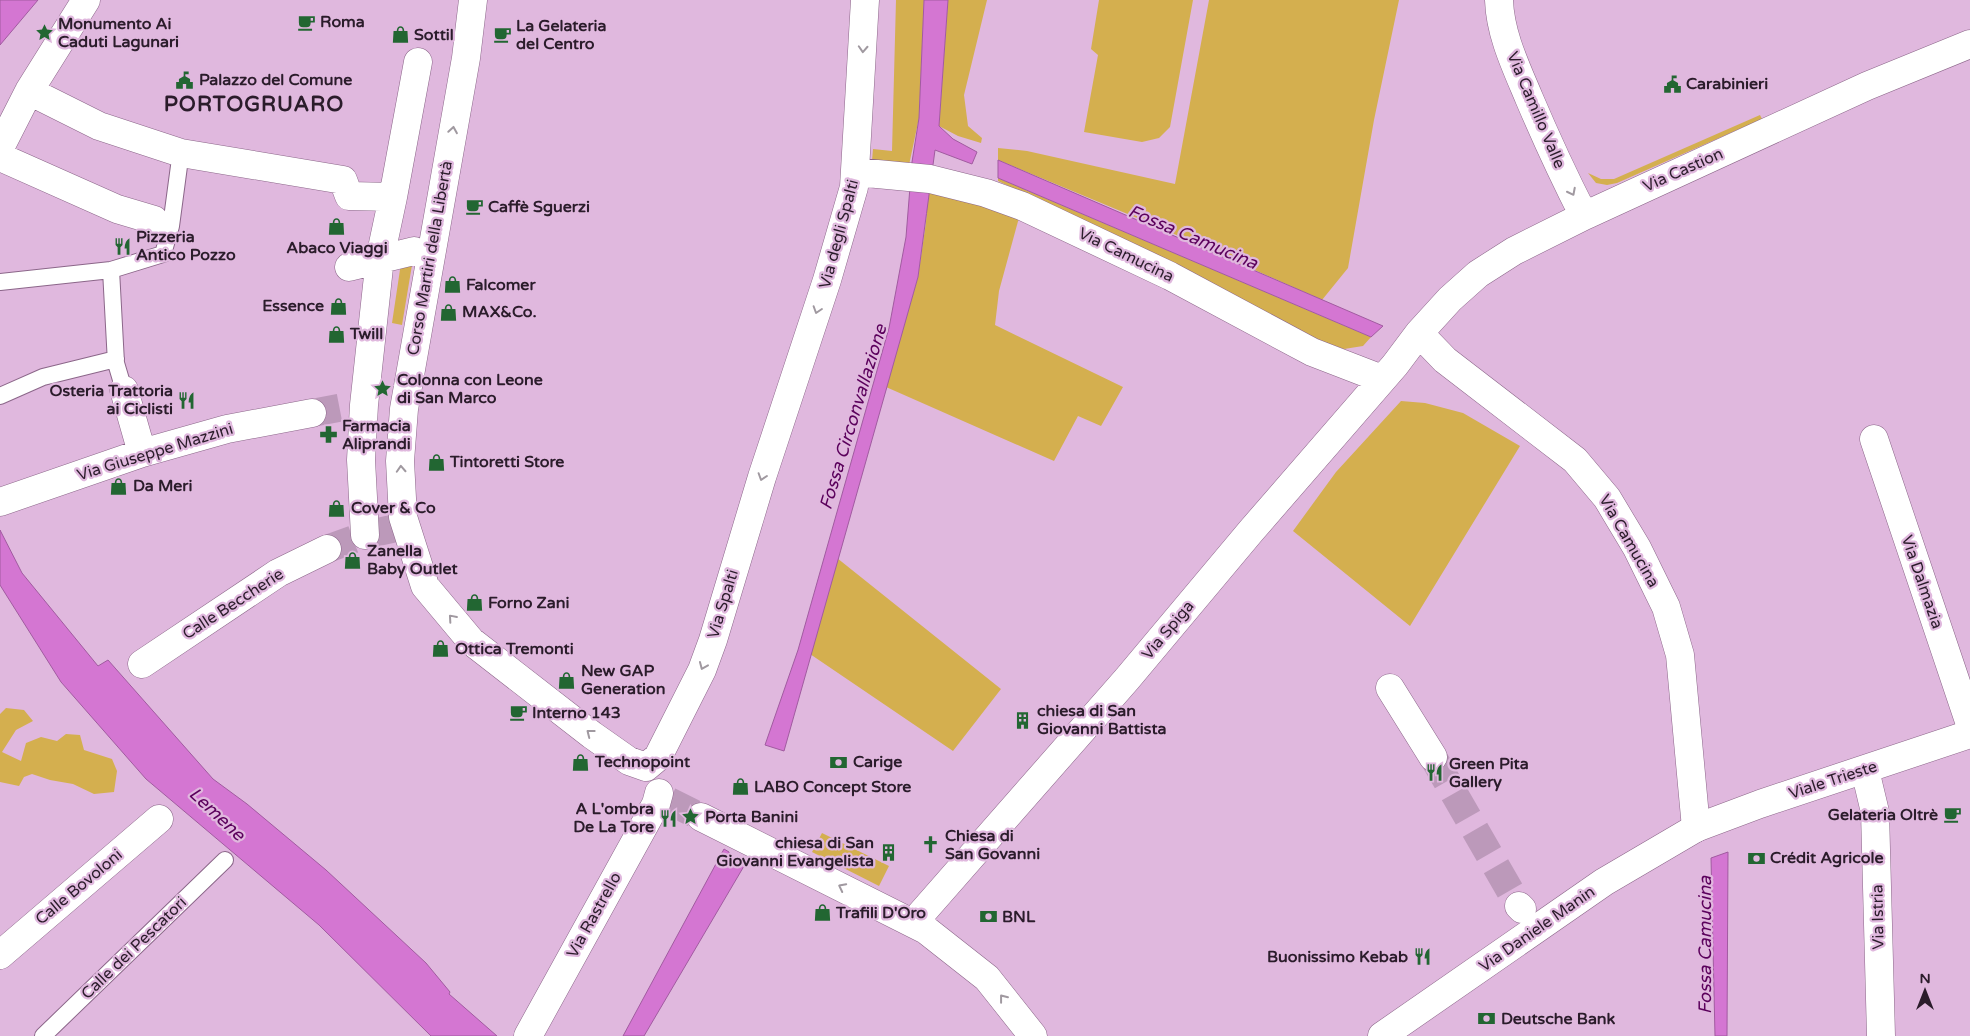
<svg xmlns="http://www.w3.org/2000/svg" width="1970" height="1036" font-family="'Varela Round',sans-serif">
<style>
.green{fill:#d4af4f}
.water{fill:#d476d2;stroke:#a15ba0}
.lines{fill:none;stroke-linecap:round;stroke-linejoin:round}
.street-tunnel{stroke:#bc99ba;stroke-width:28;stroke-dasharray:28 14;stroke-linecap:butt}
.lane-casing{stroke:#8b6689;stroke-width:18}
.street-casing{stroke:#8b6689;stroke-width:29}
.secondary-casing{stroke:#8b6689;stroke-width:29}
.lane{stroke:#fff;stroke-width:16}
.street{stroke:#fff;stroke-width:28}
.secondary{stroke:#fff;stroke-width:28}
.oneway{stroke:#a099a0}
.labels{text-anchor:middle;dominant-baseline:central;stroke-width:4.5;stroke-linejoin:round;paint-order:stroke}
.poi-label{font-size:16px;font-weight:bold;fill:#2b1c2b;stroke:#e0b8de;text-anchor:start}
.street-label{font-size:16px;fill:#2b1c2b;stroke:#e0b8de}
.water-label{font-size:18px;font-style:italic;fill:#5b005c;stroke:#e0b8de}
.district-label{font-size:21px;font-weight:bold;letter-spacing:1px;fill:#2b1c2b;stroke:#e0b8de}
</style>
<rect width="100%" height="100%" fill="#e0b8de"/>
<path class="green" d="M896,0h28l-5,118 -10,47 -37,-4 1,-12 19,2z
M948,0h39l-23,95 4,31 14,12 -1,5 -23,-7 -19,-10z
M1099,0h94l-23,127 -11,11 -17,4 -58,-10 14,-77 -7,-6z
M1209,0h190l-25,120 -26,148 -26,32 -168,-75 -156,-65v-12l29,3 148,33z
M1760,115l2,4 -145,64 -10,2 -11,-2 -8,-10 13,6h13z
M998,178l373,159 -8,9 -19,3 -43,-15 -124,-69 -179,-84z
M928,190l92,24 -21,77 -4,34 128,62 -22,39 -23,-10 -24,45 -168,-74 32,-110 8,-55z
M401,263l11,2 -10,60 -10,-2z
M1401,401l24,2 38,10 57,33 -110,180 -117,-95 43,-59z
M837,558l164,131 -48,62 -143,-97z
M6,708l18,2 9,11 -17,9 -14,22 19,9 5,-18 15,-6 16,4 9,-7 14,1 4,15 28,9 5,12 -3,21 -20,2 -21,-10 -23,-4 -18,-6 -8,3 -5,9 -19,-4v-68z
M822,833l67,33 -10,20 -67,-34z"/>
<path class="water" d="M0,0h38l-38,45z
M924,0h24l-9,126 14,13 24,13 -5,12 -37,-14c-6,42 -11,85 -17,127l-134,474 -19,-6 33,-95 91,-322 17,-91 6,-75 7,-44z
M998,160l385,166 -12,11 -373,-159z
M0,530l22,43 76,93 10,-6 105,119 34,25 79,66 100,93 24,29 -1,2 48,42h-66l-112,-111 -173,-146 -85,-97 -56,-89 -5,-8z
M724,849l5,3 2,9 8,-4 8,4 -103,175h-21z
M1728,852l-1,184h-12l-4,-178z"/>
<g class="lines">
<path class="street-tunnel" d="M312,413l31,-6
M327,549l38,-14 40,-9
M1433,757l86,149
M669,801l32,16"/>
<defs>
<path id="lane" d="M171,226l8,-60
M111,270l5,93 8,27
M0,282l111,-12 52,-16 8,-28 -17,-6
M0,396l43,-19 73,-18
M43,1036l182,-176"/>
<path id="street" d="M473,0l-7,58 -62,351 -4,52 3,56 22,69 46,55 121,94 37,26 17,6
M1499,0c1,34 17,67 30,98 17,40 35,79 55,118
M29,91l70,35 82,27 162,27 6,16 44,1 -13,61 -16,147 -3,55 4,75
M0,148l29,-57 57,-91
M0,157l117,52 37,11
M856,172l74,7 56,14 36,13 148,70 142,76 70,27
M393,197l25,-135
M349,267l65,-16
M1419,333l26,27 130,100 32,38 30,50 29,59 14,48 16,173
M124,390l18,63
M1874,439l96,285
M0,502l142,-49 85,-24 85,-16
M142,664l136,-91 49,-24
M1390,688l43,69
M646,767l12,-10 44,-87 11,-30 49,-163 65,-197 27,-93 11,-187
M1865,770l10,42 6,224
M701,817l225,113 61,48 46,58
M1519,906l3,3
M913,923l214,-244 124,-148 144,-166 24,-32 31,-34 28,-25 36,-23 70,-35 283,-130 103,-42
M0,955l159,-136
M528,1036l128,-232 3,-11"/>
<path id="secondary" d="M1382,1036l222,-154 92,-54 64,-24 210,-70"/>
</defs>
<use href="#lane" class="lane-casing"/>
<use href="#street" class="street-casing"/>
<use href="#secondary" class="secondary-casing"/>
<use href="#lane" class="lane"/>
<use href="#street" class="street"/>
<use href="#secondary" class="secondary"/>
</g>
<defs><path id="oneway-chevron" d="M-2-3.5L2.5 0L-2 3.5" fill="none" stroke-width="1.6" stroke-linecap="round" stroke-linejoin="round" transform="scale(1.25)"/></defs>
<g class="oneway">
<use href="#oneway-chevron" transform="translate(863 49) rotate(93)"/>
<use href="#oneway-chevron" transform="translate(453 130) rotate(-81)"/>
<use href="#oneway-chevron" transform="translate(1572 192) rotate(63)"/>
<use href="#oneway-chevron" transform="translate(817 310) rotate(108)"/>
<use href="#oneway-chevron" transform="translate(401 469) rotate(-93)"/>
<use href="#oneway-chevron" transform="translate(762 477) rotate(108)"/>
<use href="#oneway-chevron" transform="translate(452 618) rotate(-131)"/>
<use href="#oneway-chevron" transform="translate(703 666) rotate(113)"/>
<use href="#oneway-chevron" transform="translate(590 733) rotate(-142)"/>
<use href="#oneway-chevron" transform="translate(842 887) rotate(-153)"/>
<use href="#oneway-chevron" transform="translate(1003 998) rotate(-128)"/>
</g>
<defs>
<symbol id="cafe-bare" viewBox="-9 -9 18 18"><path d="M-5.5-4.5H6V0H3Q3 3.5 0 3.5H-2.5Q-5.5 3.5-5.5 0ZM3-3.2v2h1.7v-2ZM-6 4.5H4V6H-6Z" fill="#226632" stroke="#e0b8de" stroke-width="2.5" paint-order="stroke"/></symbol>
<symbol id="sight-bare" viewBox="-9 -9 18 18"><path d="M0-6L1.8-2.2L6-1.7L2.9 1.2L3.7 5.4L0 3.3L-3.7 5.4L-2.9 1.2L-6-1.7L-1.8-2.2Z" fill="#226632" stroke="#e0b8de" stroke-width="2.5" paint-order="stroke"/></symbol>
<symbol id="shop-bare" viewBox="-9 -9 18 18"><path d="M-5-2.5h2.3a2.7 3.5 0 0 1 5.4 0H5L5.5 6h-11ZM-1.5-2.5h3a1.5 2.3 0 0 0-3 0Z" fill="#226632" stroke="#e0b8de" stroke-width="2.5" paint-order="stroke"/></symbol>
<symbol id="civic-bare" viewBox="-9 -9 18 18"><path d="M-.6-6.5H3V-4.5H.6V-3L4-1V1h2V6H-6V1h2V-1L-.6-3ZM-1.2 2.5V6h2.4V2.5Z" fill="#226632" stroke="#e0b8de" stroke-width="2.5" paint-order="stroke"/></symbol>
<symbol id="restaurant-bare" viewBox="-9 -9 18 18"><path d="M-5-6h1v4h1v-4h1v4h1v-4h1v5L-1.5 .5V6h-2V.5L-5-1ZM5-6V6H3V1.5H1.5Q1.5-4 5-6Z" fill="#226632" stroke="#e0b8de" stroke-width="2.5" paint-order="stroke"/></symbol>
<symbol id="pharmacy-bare" viewBox="-9 -9 18 18"><path d="M-2-6h4v4h4v4h-4v4h-4v-4h-4v-4h4Z" fill="#226632" stroke="#e0b8de" stroke-width="2.5" paint-order="stroke"/></symbol>
<symbol id="building-bare" viewBox="-9 -9 18 18"><path d="M-4-6H4V6H1V3H-1V6H-4ZM-2.5-4.3h1.7v1.8h-1.7ZM.8-4.3h1.7v1.8H.8ZM-2.5-1h1.7V.8h-1.7ZM.8-1h1.7V.8H.8Z" fill="#226632" stroke="#e0b8de" stroke-width="2.5" paint-order="stroke"/></symbol>
<symbol id="bank-bare" viewBox="-9 -9 18 18"><path d="M-6-4H6V4H-6ZM0-2.3a2.3 2.3 0 1 0 0 4.6a2.3 2.3 0 1 0 0-4.6Z" fill="#226632" stroke="#e0b8de" stroke-width="2.5" paint-order="stroke"/></symbol>
<symbol id="church-bare" viewBox="-9 -9 18 18"><path d="M-1.2-6h2.4v3.5h3.3v2.4h-3.3V6h-2.4V-.1h-3.3v-2.4h3.3Z" fill="#226632" stroke="#e0b8de" stroke-width="2.5" paint-order="stroke"/></symbol>
</defs>
<g fill-rule="evenodd">
<use href="#cafe-bare" x="294" y="10" width="25" height="25"/>
<use href="#sight-bare" x="32" y="20" width="25" height="25"/>
<use href="#shop-bare" x="388" y="22" width="25" height="25"/>
<use href="#cafe-bare" x="490" y="22" width="25" height="25"/>
<use href="#civic-bare" x="172" y="68" width="25" height="25"/>
<use href="#civic-bare" x="1660" y="72" width="25" height="25"/>
<use href="#cafe-bare" x="462" y="194" width="25" height="25"/>
<use href="#shop-bare" x="324" y="214" width="25" height="25"/>
<use href="#restaurant-bare" x="110" y="234" width="25" height="25"/>
<use href="#shop-bare" x="440" y="272" width="25" height="25"/>
<use href="#shop-bare" x="326" y="294" width="25" height="25"/>
<use href="#shop-bare" x="436" y="300" width="25" height="25"/>
<use href="#shop-bare" x="324" y="322" width="25" height="25"/>
<use href="#sight-bare" x="370" y="376" width="25" height="25"/>
<use href="#restaurant-bare" x="174" y="388" width="25" height="25"/>
<use href="#pharmacy-bare" x="316" y="422" width="25" height="25"/>
<use href="#shop-bare" x="424" y="450" width="25" height="25"/>
<use href="#shop-bare" x="106" y="474" width="25" height="25"/>
<use href="#shop-bare" x="324" y="496" width="25" height="25"/>
<use href="#shop-bare" x="340" y="548" width="25" height="25"/>
<use href="#shop-bare" x="462" y="590" width="25" height="25"/>
<use href="#shop-bare" x="428" y="636" width="25" height="25"/>
<use href="#shop-bare" x="554" y="668" width="25" height="25"/>
<use href="#cafe-bare" x="506" y="700" width="25" height="25"/>
<use href="#building-bare" x="1010" y="708" width="25" height="25"/>
<use href="#shop-bare" x="568" y="750" width="25" height="25"/>
<use href="#bank-bare" x="826" y="750" width="25" height="25"/>
<use href="#restaurant-bare" x="1422" y="760" width="25" height="25"/>
<use href="#shop-bare" x="728" y="774" width="25" height="25"/>
<use href="#cafe-bare" x="1940" y="802" width="25" height="25"/>
<use href="#sight-bare" x="678" y="804" width="25" height="25"/>
<use href="#restaurant-bare" x="656" y="806" width="25" height="25"/>
<use href="#church-bare" x="918" y="832" width="25" height="25"/>
<use href="#building-bare" x="876" y="840" width="25" height="25"/>
<use href="#bank-bare" x="1744" y="846" width="25" height="25"/>
<use href="#shop-bare" x="810" y="900" width="25" height="25"/>
<use href="#bank-bare" x="976" y="904" width="25" height="25"/>
<use href="#restaurant-bare" x="1410" y="944" width="25" height="25"/>
<use href="#bank-bare" x="1474" y="1006" width="25" height="25"/>
</g>
<g class="labels">
<g class="poi-label">
<text x="320" y="22">Roma</text>
<text x="58" y="24">Monumento Ai<tspan x="58" dy="18">Caduti Lagunari</tspan></text>
<text x="516" y="26">La Gelateria<tspan x="516" dy="18">del Centro</tspan></text>
<text x="414" y="35">Sottil</text>
<text x="199" y="80">Palazzo del Comune</text>
<text x="1686" y="84">Carabinieri</text>
<text x="488" y="207">Caffè Sguerzi</text>
<text x="136" y="237">Pizzeria<tspan x="136" dy="18">Antico Pozzo</tspan></text>
<text x="337" y="248" text-anchor="middle">Abaco Viaggi</text>
<text x="466" y="285">Falcomer</text>
<text x="324" y="306" text-anchor="end">Essence</text>
<text x="462" y="312">MAX&amp;Co.</text>
<text x="350" y="334">Twill</text>
<text x="397" y="380">Colonna con Leone<tspan x="397" dy="18">di San Marco</tspan></text>
<text x="173" y="391" text-anchor="end">Osteria Trattoria<tspan x="173" dy="18">ai Ciclisti</tspan></text>
<text x="342" y="426">Farmacia<tspan x="342" dy="18">Aliprandi</tspan></text>
<text x="450" y="462">Tintoretti Store</text>
<text x="133" y="486">Da Meri</text>
<text x="351" y="508">Cover &amp; Co</text>
<text x="367" y="551">Zanella<tspan x="367" dy="18">Baby Outlet</tspan></text>
<text x="488" y="603">Forno Zani</text>
<text x="455" y="649">Ottica Tremonti</text>
<text x="581" y="671">New GAP<tspan x="581" dy="18">Generation</tspan></text>
<text x="1037" y="711">chiesa di San<tspan x="1037" dy="18">Giovanni Battista</tspan></text>
<text x="532" y="713">Interno 143</text>
<text x="595" y="762">Technopoint</text>
<text x="853" y="762">Carige</text>
<text x="1449" y="764">Green Pita<tspan x="1449" dy="18">Gallery</tspan></text>
<text x="754" y="787">LABO Concept Store</text>
<text x="654" y="809" text-anchor="end">A L'ombra<tspan x="654" dy="18">De La Tore</tspan></text>
<text x="1938" y="815" text-anchor="end">Gelateria Oltrè</text>
<text x="705" y="817">Porta Banini</text>
<text x="945" y="836">Chiesa di<tspan x="945" dy="18">San Govanni</tspan></text>
<text x="874" y="843" text-anchor="end">chiesa di San<tspan x="874" dy="18">Giovanni Evangelista</tspan></text>
<text x="1770" y="858">Crédit Agricole</text>
<text x="836" y="913">Trafili D'Oro</text>
<text x="1002" y="917">BNL</text>
<text x="1408" y="957" text-anchor="end">Buonissimo Kebab</text>
<text x="1501" y="1019">Deutsche Bank</text>
</g>
<g class="street-label">
<text transform="translate(1536 110) rotate(67)">Via Camillo Valle</text>
<text transform="translate(1683 170) rotate(-24)">Via Castion</text>
<text transform="translate(839 234) rotate(-75)">Via degli Spalti</text>
<text transform="translate(1126 255) rotate(26)">Via Camucina</text>
<text transform="translate(430 258) rotate(-80)">Corso Martiri della Libertà</text>
<text transform="translate(155 452) rotate(-17)">Via Giuseppe Mazzini</text>
<text transform="translate(1629 541) rotate(60)">Via Camucina</text>
<text transform="translate(1922 582) rotate(71)">Via Dalmazia</text>
<text transform="translate(233 604) rotate(-33)">Calle Beccherie</text>
<text transform="translate(723 604) rotate(-73)">Via Spalti</text>
<text transform="translate(1168 630) rotate(-50)">Via Spiga</text>
<text transform="translate(1833 780) rotate(-18)">Viale Trieste</text>
<text transform="translate(79 887) rotate(-40)">Calle Bovoloni</text>
<text transform="translate(594 915) rotate(-61)">Via Rastrello</text>
<text transform="translate(1878 917) rotate(-91)">Via Istria</text>
<text transform="translate(1537 929) rotate(-35)">Via Daniele Manin</text>
<text transform="translate(134 948) rotate(-44)">Calle dei Pescatori</text>
</g>
<g class="water-label">
<text transform="translate(1193 237) rotate(23)">Fossa Camucina</text>
<text transform="translate(853 417) rotate(-73)">Fossa Circonvallazione</text>
<text transform="translate(217 814) rotate(43)">Lemene</text>
<text transform="translate(1705 945) rotate(-90)">Fossa Camucina</text>
</g>
<g class="district-label">
<text x="254" y="104">PORTOGRUARO</text>
</g>
</g>
<g transform="translate(1925 991)" stroke="#e0b8de" stroke-width="4" paint-order="stroke">
<path d="M0-4L9 19L0 12L-9 19Z" fill="#2b1c2b"/>
<text y="-8" font-size="14" font-weight="bold" text-anchor="middle" fill="#2b1c2b">N</text>
</g>
</svg>
